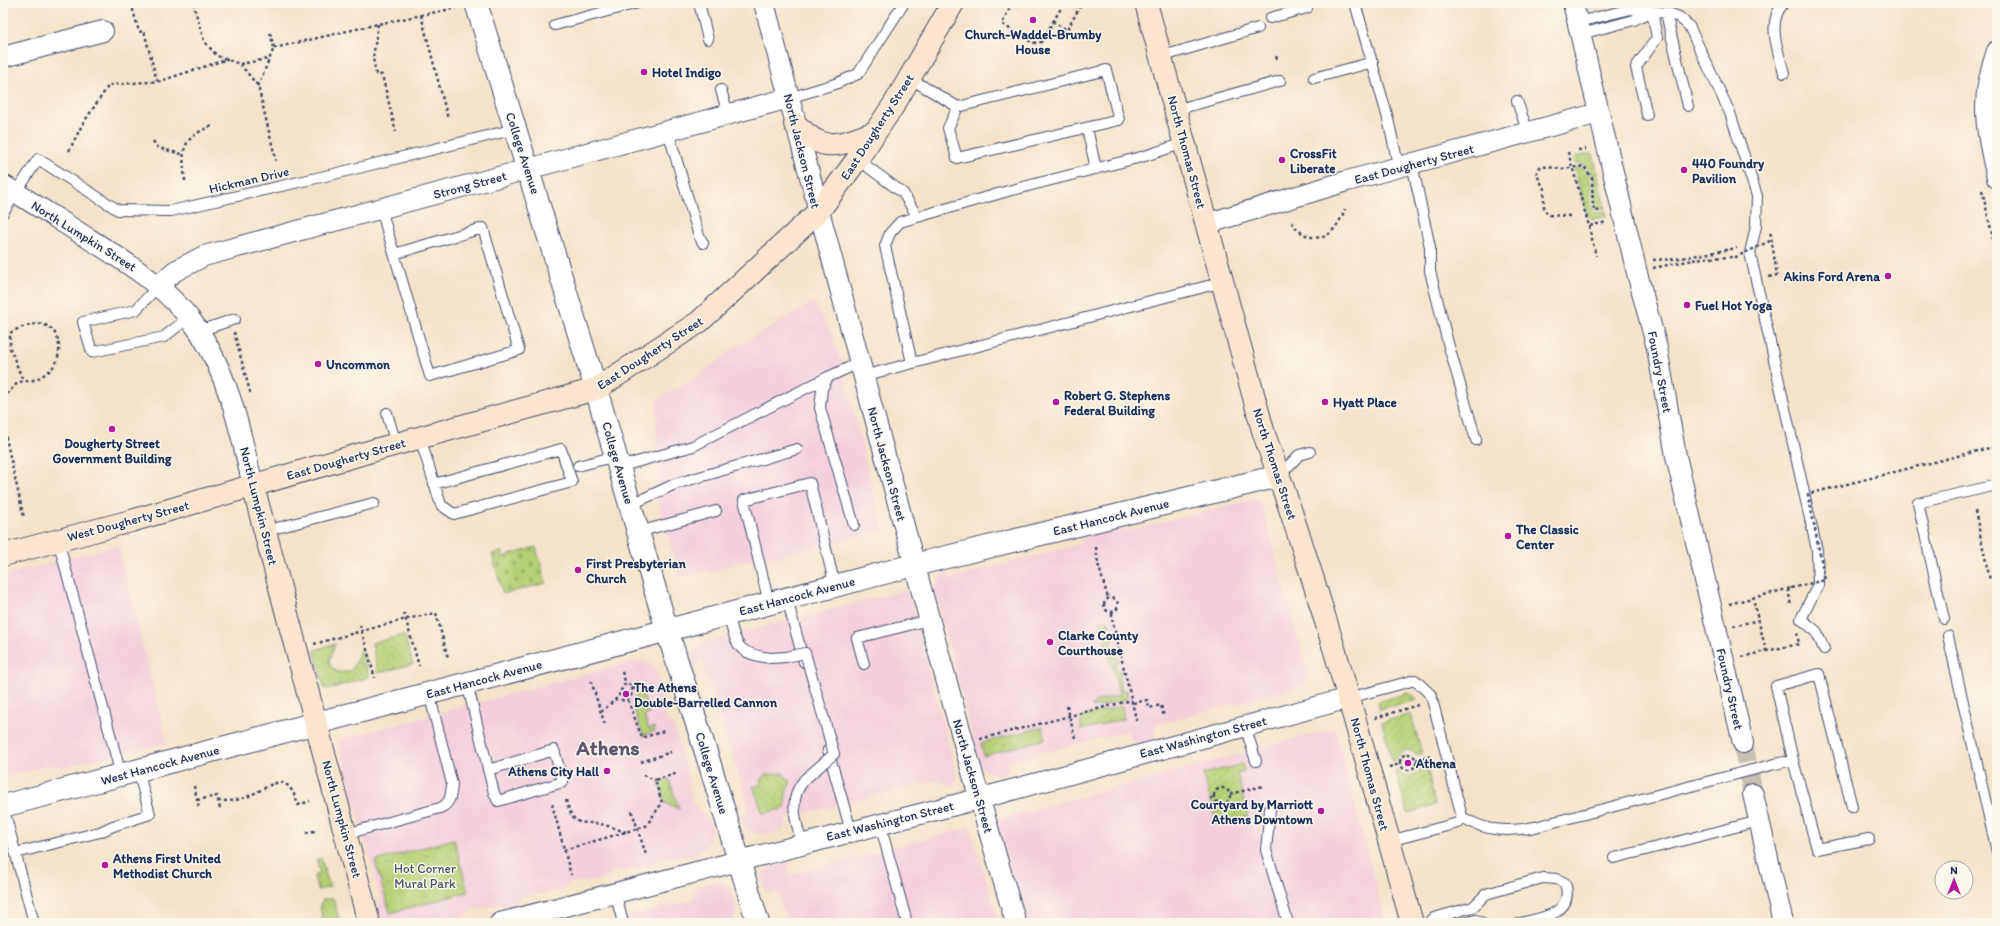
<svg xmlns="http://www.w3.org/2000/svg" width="2000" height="926" font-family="Itim,sans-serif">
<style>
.built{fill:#f5cfdc}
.grass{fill:url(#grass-dots);stroke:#68806a}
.cemetery{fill:url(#cemetery-stones);stroke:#68806a}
.park{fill:url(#park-tufts);stroke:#68806a}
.garden{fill:url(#garden-furrows);stroke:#68806a}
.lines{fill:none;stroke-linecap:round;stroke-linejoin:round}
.minor-tunnel{stroke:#c9bfb4;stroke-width:20;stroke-dasharray:20 10;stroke-linecap:butt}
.service-casing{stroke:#3c4a6e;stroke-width:12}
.minor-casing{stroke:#3c4a6e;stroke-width:22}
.tertiary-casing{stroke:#3c4a6e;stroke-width:24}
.secondary-casing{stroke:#3c4a6e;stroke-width:24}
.path{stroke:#3c4a6e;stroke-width:2.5;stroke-dasharray:3 3;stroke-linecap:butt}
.service{stroke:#fff;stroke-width:10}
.minor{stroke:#fff;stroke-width:20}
.tertiary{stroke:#fff;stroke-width:22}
.secondary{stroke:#fce5cf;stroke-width:22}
.service-bridge-casing{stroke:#3c4a6e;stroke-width:12;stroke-linecap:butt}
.path-bridge{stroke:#3c4a6e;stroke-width:2.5;stroke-dasharray:3 3;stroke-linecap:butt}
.service-bridge{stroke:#fff;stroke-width:10}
.poi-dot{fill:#b5179e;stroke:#fbf7ec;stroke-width:1.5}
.labels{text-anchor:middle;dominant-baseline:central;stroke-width:3;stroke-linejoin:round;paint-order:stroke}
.poi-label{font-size:13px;font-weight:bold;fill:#1b2f5e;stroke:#fbf7ec;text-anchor:start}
.street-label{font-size:13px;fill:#1b2f5e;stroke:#fbf7ec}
.park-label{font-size:13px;fill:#425764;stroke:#fbf7ec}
.town-label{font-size:21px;font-weight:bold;fill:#5f5771;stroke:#fbf7ec}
</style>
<defs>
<pattern id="grass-dots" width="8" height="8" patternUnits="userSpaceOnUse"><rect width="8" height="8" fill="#b6d075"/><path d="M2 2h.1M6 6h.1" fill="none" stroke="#9cb368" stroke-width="1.8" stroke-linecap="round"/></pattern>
<pattern id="cemetery-stones" width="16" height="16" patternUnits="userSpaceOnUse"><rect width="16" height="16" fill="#b6d075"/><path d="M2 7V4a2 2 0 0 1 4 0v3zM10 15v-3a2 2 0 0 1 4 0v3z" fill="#9cb368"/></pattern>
<pattern id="park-tufts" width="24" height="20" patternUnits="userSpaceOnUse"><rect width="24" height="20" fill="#b6d075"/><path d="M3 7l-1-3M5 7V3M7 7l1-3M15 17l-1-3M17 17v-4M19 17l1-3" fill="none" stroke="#9cb368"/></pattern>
<pattern id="garden-furrows" width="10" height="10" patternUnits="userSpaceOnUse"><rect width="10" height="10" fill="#b6d075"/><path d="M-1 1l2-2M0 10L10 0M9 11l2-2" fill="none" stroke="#9cb368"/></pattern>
</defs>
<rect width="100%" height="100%" fill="#fbf7ec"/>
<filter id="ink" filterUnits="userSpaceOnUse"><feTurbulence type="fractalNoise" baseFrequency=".025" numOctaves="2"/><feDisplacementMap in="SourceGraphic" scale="8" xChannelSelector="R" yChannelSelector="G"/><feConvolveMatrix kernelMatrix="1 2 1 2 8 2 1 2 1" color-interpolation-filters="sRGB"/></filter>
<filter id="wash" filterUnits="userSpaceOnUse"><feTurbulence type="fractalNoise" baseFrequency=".012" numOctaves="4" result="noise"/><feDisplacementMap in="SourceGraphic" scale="16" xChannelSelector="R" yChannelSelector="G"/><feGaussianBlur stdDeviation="0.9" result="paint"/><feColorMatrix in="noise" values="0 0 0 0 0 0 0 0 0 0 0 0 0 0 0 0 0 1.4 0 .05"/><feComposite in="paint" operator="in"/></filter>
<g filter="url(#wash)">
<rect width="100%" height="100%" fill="#f5e3c9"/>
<path class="built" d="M814,302l18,33 9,26 42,169 -105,27 -41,6 -16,5v2l-6,2 -7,1 -1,-2 -27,7 -22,-75 -2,-103 39,-22 41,-31z
M1251,500h7l4,6 44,162 2,8 -2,9 -151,40v11l-2,4 -12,3 -10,-2 -3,-10 -121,31 2,7 -2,3 -7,3 -8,-1 -7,-4 -5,-5 -44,-170 -1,-7 5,-11 7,-4 5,5 129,-34 1,-6 34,-10 10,3z
M118,545l49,198 -104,24 -9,-3 -51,13v-201z
M898,590l7,1 4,4 48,182 -2,8 -2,2 -14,-7 -152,38 -3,12 -15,4h-13l-7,-4 -5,-3 -3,-8 8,-12 -48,-148 -6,7h-4l2,-13 6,-8 6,-3 193,-50z
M634,661l12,1 7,4 4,7 8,44 9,10 12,41 6,33 19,22v14l-6,10 -11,9 -33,2 -13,9 -10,2 -25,2 -5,6 -12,4 -27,2 -5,6 -13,4 -27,2 -9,8 -41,6 -8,6 -14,4 -24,2 -3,2h-41l-6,-14 3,-9 -43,-160z
M1335,728l51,195h-359l-32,-103z
M970,827l30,96h-213l-10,-31 -11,1 -4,-12 1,-8 6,-6 21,-5 -3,14z
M718,881l8,4 6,7 5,19 -5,12h-128l88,-23 5,-14z"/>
<path class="grass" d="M403,635l2,2 8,27 -35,9 -6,-30z
M335,644l-6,17c3,12 13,14 24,8l6,-17 3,-2 3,10 -5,4 6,1 3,12 -40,12 -5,-1 -10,-38z
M642,692l7,22 -5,2 5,13 5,-2 1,4 -10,4h-2l-11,-32 6,-10z
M783,773l5,7 3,1 -5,11 -1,16 -22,6 -10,-28h6l5,-11z
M668,779h1l10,30 -14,-6 -6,-20 1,-2z
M321,858l9,29 -12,3 -4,-14 6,-3 -4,-14z
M333,898l7,25h-20l2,-6 -2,-12 3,-5z"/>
<path class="cemetery" d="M536,547l10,36 -43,11 -11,-40 10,-2 1,5z"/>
<path class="park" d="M454,839l14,53 -78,21 -15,-52z"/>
<path class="garden" d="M1585,154h8l12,54 -9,1 -1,-2c-3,-18 5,-44 -20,-44l-1,-2 1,-4z
M1580,167c15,5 10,28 11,40l6,6 9,-2v5l-13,3 -5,-3 -14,-48z
M1108,620l2,7 -4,1 2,7 4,-1 2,7 -4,2 4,15 4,-1 1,5 -4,2 2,7 4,-1 1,4 -4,2 4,15 5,-1 1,6 -4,4 -31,8 -1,-2 3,-1 -1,-3 26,-7 -20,-73z
M1407,693l6,2 4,5 -38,9 -2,-7z
M1122,706l2,13 -43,11v-9l3,-5z
M1411,714l11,40 -3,1 -11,-5 -6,2 -6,8 -4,1 -10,-39z
M1043,727l2,12 -61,17 -3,-13z
M1426,761l9,44 -27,8 -13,-42h2c9,10 25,5 25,-9z
M1243,764l1,7 -7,2 11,44 -31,7 -14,-50z"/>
</g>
<g filter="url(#ink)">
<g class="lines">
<path class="minor-tunnel" d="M1743,743l10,51"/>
<defs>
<path id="service" d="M699,3l9,36
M1355,3l32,112 12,53
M1784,3c-18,18 -6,48 0,70
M1666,13l22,93
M1270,18l37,-10 -1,-5
M1578,22l53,-13 37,4 11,4 10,9 41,87 27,83 -1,30 -6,27 67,297 1,35 -17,34 15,12 8,18
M555,25l83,-22
M1581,34l53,-14 18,-9
M1160,57l98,-29
M909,78l49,29 148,-37 13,50 -162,38 -9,-30 10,-21
M1314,78l59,-16
M721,90l7,24
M789,98l46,-14 23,-10 46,-71
M1517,101l11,32
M1175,110l105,-29
M1647,115l-11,-48 21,-29 -5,-27
M1087,128l9,41
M668,131l31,105 4,7
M857,159l46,34 14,23
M1412,164l18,83v24l18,72 28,97
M381,209l49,167 89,-26 -36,-122 -89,26
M3,213l35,-54 80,51 53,1 163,-37 181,-45
M158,286l-22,24 -53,12 9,30 72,-15 24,-19
M199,331l36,-12
M912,363l-27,-117 5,-13 10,-11 108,-31 137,-35 39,-13
M863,376l360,-94
M387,413l9,31
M420,438l21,67 13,9 118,-32 -11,-33 -127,35
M578,466l38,-10
M619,467l74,-21 135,-69
M1279,476l20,-21 11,-3
M630,505l45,-21 122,-35
M854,525l-34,-117 2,-19 6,-12 31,-14
M265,531l109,-28
M638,532l78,-21
M58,540l63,235
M787,599l17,63
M769,603l-25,-103 66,-17 25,103
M728,614c9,32 8,40 43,44
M1944,619l-26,-116 79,-18
M1948,636l49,216
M864,664l-7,-26 72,-18
M467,683l27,110 4,8 65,-19 -9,-32 -66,20
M1349,698l66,-18 16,15 31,122 -4,6 -69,18
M1245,726l11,35
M828,750l23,81
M1775,764l18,-4
M3,806l31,117
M1852,807l-33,-133 -43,12 17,74 24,89 52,-10
M1270,809l-4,41 22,73
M1462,817c24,15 47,15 73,10
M880,824l27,99
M346,834l94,-26c11,-5 11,-13 12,-24l-23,-91
M802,844c-6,-23 -15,-45 3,-65
M16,853l84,-21 13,-6 37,-12 -12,-43
M1614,858l145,-37
M615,892l8,31
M1429,923l5,-5 39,-11 13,-13 35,-10 22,-6 14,1 8,4c10,30 -22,35 -45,40
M1465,923l11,-3 6,3"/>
<path id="minor" d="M764,3c52,198 105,395 159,593 30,109 60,218 93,327
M1573,3l64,270 20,75 19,108 67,287
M1997,51c-18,49 -11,78 0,127
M3,57l100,-26
M3,185c27,16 53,33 80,50 43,27 87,53 116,96 30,46 42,102 54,155
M1206,224l141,-43 252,-68
M158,286l17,-15 29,-15 302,-81 283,-77
M1753,794l30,129
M500,923l497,-129 352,-96"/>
<path id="tertiary" d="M476,3l120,386 71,241 43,135 48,158
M3,806l911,-241 365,-89"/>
<path id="secondary" d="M1146,3l118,431c58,160 102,325 148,489
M795,124c6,5 13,12 20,16 18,11 43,-2 60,-8
M253,486l116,437
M3,555l128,-34 244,-71 221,-61 103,-67 119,-110 38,-51 39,-58 58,-100"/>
</defs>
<use href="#service" class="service-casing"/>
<use href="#minor" class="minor-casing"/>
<use href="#tertiary" class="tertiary-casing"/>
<use href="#secondary" class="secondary-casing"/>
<path class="path" d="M133,3v7l6,22 5,-1 13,50
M193,3l11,38 13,15 23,8 18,22
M1012,3l-10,21 31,19 8,-1 12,-20 14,8 15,-27
M1012,3l7,4
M1072,3l7,4
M421,15l27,104
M1053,22l11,-19
M378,24l-5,34 3,16 6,1 14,57
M270,33l4,15 -16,38 18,75
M274,48l104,-24 78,-16
M1276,59l1,-3
M240,64l28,-5
M153,141l5,7 24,6
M1578,150l8,-1
M69,151l13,-26 27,-40 51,-4 68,-22
M1568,152l21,74 18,-4
M185,181c-3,-30 -5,-43 27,-55
M1982,190l15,66
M1570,216l-22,-1 -4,-7v-19l-7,-14v-4l4,-5 20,3 23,-3 8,12 1,29 2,4 8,-1
M1292,222c7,14 28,22 40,9 6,-6 10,-14 13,-22
M1589,226l7,30
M1653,260l23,-1 61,-11
M1653,268l40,-8
M1769,277l8,-2 -7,-45
M234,332l16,60 -2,1
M3,399c5,-5 9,-12 15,-16 5,-3 10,-1 15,-3 7,-2 16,-8 20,-13 10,-12 8,-36 -8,-42 -10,-4 -27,3 -35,8v15l13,33
M3,425l21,93
M1975,511l15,69
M1096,547l2,17 10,34
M1788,589l3,17
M1104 605a7 7 0 1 1 14 0a7 7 0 1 1-14 0Z
M1729,604l62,-16
M404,613l15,53
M1112,613v6l25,104
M360,625l15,53
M1733,626l26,-6
M314,644l92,-25 30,-6 12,45
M1766,651l33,-7 -2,-11
M1742,657l24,-6 -13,-53
M622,672l4,12
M591,681l14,44
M628,684l4,2c1,7 -1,12 -6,15l-4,-1 -3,-6 5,-9z
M632,689l8,-2
M628,700l14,38 22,-7
M1133,703l14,-3 2,8 12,-3 3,12
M1067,706l8,32
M601,712l15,-13 4,-1
M1375,718l43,-13
M980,739l152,-39
M1400 762a8 8 0 1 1 16 0a8 8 0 1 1-16 0Z
M1416,760l15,-4
M641,762l30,-10
M1389,767l11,-3
M643,775l12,5
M194,786l5,22
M1214 796a8 8 0 1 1 16 0a8 8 0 1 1-16 0Z
M1230,794l33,-8
M1210,799l4,-2
M197,800l20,-4 3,13
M566,800c9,31 14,19 39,25 7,2 14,5 21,7
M218,801c7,0 15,0 22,-2 26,-6 45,-37 58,6l12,-4
M552,804l19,71
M632,811l14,44
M306,833l12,-3
M564,850l82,-24 16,-23 -7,-23 23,-7"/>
<use href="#service" class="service"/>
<use href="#minor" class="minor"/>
<use href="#tertiary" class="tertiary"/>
<use href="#secondary" class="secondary"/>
<defs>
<path id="service-bridge" d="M771,658l15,-1 19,-4 29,101 -29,25
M1535,827l240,-63"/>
</defs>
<use href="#service-bridge" class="service-bridge-casing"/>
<path class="path-bridge" d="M1693,260l9,-2 34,-1 36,-17
M1791,588l34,-8 -17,-86 189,-48"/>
<use href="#service-bridge" class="service-bridge"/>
</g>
</g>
<g class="poi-dot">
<circle cx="1033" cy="20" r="4"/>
<circle cx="644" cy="72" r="4"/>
<circle cx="1282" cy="160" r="4"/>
<circle cx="1684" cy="170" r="4"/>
<circle cx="1888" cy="276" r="4"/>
<circle cx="1687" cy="305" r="4"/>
<circle cx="318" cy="364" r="4"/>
<circle cx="1056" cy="402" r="4"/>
<circle cx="1325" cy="402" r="4"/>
<circle cx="112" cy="429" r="4"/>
<circle cx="1508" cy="536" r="4"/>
<circle cx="578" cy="570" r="4"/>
<circle cx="1050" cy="642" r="4"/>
<circle cx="626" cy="694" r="4"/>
<circle cx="1408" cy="763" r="4"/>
<circle cx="607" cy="771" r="4"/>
<circle cx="1321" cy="811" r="4"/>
<circle cx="105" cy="865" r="4"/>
</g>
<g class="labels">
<g class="poi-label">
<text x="1033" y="34" text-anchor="middle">Church-Waddel-Brumby<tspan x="1033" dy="15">House</tspan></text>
<text x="652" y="72">Hotel Indigo</text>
<text x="1290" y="153">CrossFit<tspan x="1290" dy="15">Liberate</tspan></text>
<text x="1692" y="163">440 Foundry<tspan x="1692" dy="15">Pavilion</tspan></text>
<text x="1880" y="276" text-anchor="end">Akins Ford Arena</text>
<text x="1695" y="305">Fuel Hot Yoga</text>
<text x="326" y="364">Uncommon</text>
<text x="1064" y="395">Robert G. Stephens<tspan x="1064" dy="15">Federal Building</tspan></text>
<text x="1333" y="402">Hyatt Place</text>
<text x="112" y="443" text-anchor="middle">Dougherty Street<tspan x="112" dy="15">Government Building</tspan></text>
<text x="1516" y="529">The Classic<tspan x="1516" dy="15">Center</tspan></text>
<text x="586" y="563">First Presbyterian<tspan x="586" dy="15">Church</tspan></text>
<text x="1058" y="635">Clarke County<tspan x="1058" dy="15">Courthouse</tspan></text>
<text x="634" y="687">The Athens<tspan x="634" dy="15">Double-Barrelled Cannon</tspan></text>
<text x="1416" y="763">Athena</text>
<text x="599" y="771" text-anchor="end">Athens City Hall</text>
<text x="1313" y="804" text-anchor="end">Courtyard by Marriott<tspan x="1313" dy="15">Athens Downtown</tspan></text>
<text x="113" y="858">Athens First United<tspan x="113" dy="15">Methodist Church</tspan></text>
</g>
<g class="street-label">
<text transform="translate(877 127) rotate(-57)">East Dougherty Street</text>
<text transform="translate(802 151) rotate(76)">North Jackson Street</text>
<text transform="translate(1187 152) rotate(75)">North Thomas Street</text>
<text transform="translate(523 153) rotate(72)">College Avenue</text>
<text transform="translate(1414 164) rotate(-15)">East Dougherty Street</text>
<text transform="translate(249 180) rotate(-13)">Hickman Drive</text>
<text transform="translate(470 185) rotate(-15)">Strong Street</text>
<text transform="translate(84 236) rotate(32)">North Lumpkin Street</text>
<text transform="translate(650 353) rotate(-33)">East Dougherty Street</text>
<text transform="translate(1660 372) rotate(79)">Foundry Street</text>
<text transform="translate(346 459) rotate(-16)">East Dougherty Street</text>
<text transform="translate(618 463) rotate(74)">College Avenue</text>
<text transform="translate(887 464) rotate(75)">North Jackson Street</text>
<text transform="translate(1275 464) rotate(72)">North Thomas Street</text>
<text transform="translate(259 506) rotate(76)">North Lumpkin Street</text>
<text transform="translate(1111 517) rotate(-14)">East Hancock Avenue</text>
<text transform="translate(128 521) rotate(-15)">West Dougherty Street</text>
<text transform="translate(797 596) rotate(-15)">East Hancock Avenue</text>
<text transform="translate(484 679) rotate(-15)">East Hancock Avenue</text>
<text transform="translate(1730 689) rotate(77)">Foundry Street</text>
<text transform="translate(1203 737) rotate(-15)">East Washington Street</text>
<text transform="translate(160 765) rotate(-15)">West Hancock Avenue</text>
<text transform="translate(712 773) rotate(73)">College Avenue</text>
<text transform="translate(1370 774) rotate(75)">North Thomas Street</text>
<text transform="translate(973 776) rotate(74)">North Jackson Street</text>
<text transform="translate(342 819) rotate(75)">North Lumpkin Street</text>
<text transform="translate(890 821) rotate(-14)">East Washington Street</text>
</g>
<g class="park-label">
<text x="425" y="868">Hot Corner<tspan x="425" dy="15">Mural Park</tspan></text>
</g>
<g class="town-label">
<text x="608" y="747">Athens</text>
</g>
</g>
<rect width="2000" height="926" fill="none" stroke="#fbf7ec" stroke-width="16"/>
<g transform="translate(1954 880)"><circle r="19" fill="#fbf7ec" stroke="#a1a7b3"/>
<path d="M0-3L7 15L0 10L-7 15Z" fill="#b5179e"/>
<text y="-6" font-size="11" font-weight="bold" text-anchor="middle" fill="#1b2f5e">N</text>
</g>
</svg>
